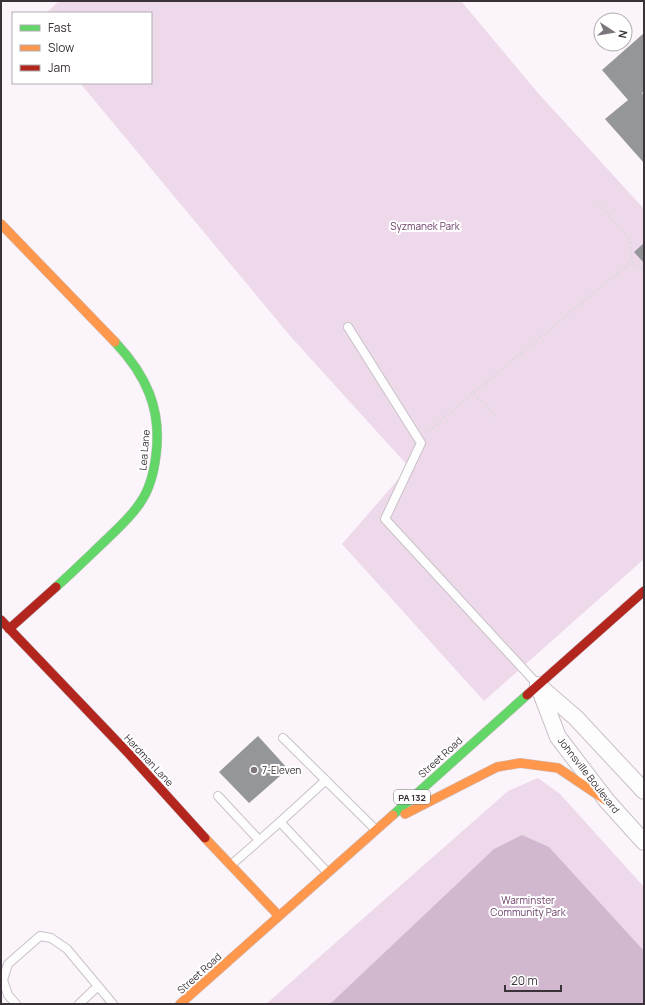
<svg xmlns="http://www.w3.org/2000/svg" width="645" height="1005" font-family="Manrope,sans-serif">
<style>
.green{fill:#eed9eb}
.water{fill:#d2b8cf}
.building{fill:#949699}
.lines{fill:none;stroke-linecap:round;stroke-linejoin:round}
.lane-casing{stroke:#c8c1c7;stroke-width:10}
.street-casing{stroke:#c8c1c7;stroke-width:18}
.fast-casing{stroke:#c8c1c7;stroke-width:10}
.slow-casing{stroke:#c8c1c7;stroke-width:10}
.jam-casing{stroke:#c8c1c7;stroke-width:10}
.path{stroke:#dddadd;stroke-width:2.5;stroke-dasharray:2 3;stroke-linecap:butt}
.lane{stroke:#fefdfe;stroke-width:8}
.street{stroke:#fefdfe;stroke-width:16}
.fast{stroke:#63d668;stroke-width:9}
.slow{stroke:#ff974d;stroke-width:9}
.jam{stroke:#b3261e;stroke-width:9}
.poi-dot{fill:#7e767d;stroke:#fff;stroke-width:1.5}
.labels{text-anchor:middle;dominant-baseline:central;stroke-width:4;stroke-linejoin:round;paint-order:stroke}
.shield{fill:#fff;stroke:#757074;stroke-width:1}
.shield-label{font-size:9px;font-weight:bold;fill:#3a3239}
.park-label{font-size:10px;fill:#6f426b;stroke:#fff}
.street-label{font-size:10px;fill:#3a3239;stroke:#fff}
.poi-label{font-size:10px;fill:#3a3239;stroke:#fff;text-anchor:start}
</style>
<rect width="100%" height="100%" fill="#fbf4fa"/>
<path class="green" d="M59,1h402l77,92 106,116v350l-160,142 -142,-157 67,-77 -118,-130 -211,-254h71v-70h-105z
M538,778l22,16 84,93v117h-378l242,-213z"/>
<path class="water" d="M522,835l27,12 95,104v53h-314l164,-155z"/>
<path class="building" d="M644,33v58l-2,2 2,3v67l-39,-44 23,-19 -26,-30z
M644,243v20l-10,-11z
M258,736l30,33 -39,34 -30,-31z"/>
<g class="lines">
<defs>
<path id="lane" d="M348,327l73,116 -36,76 153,166
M283,738l92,91
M326,780l-46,42 47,50
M218,796l41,44
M231,865l49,-43
M16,1004l-8,-9 -5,-15 5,-16 32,-28 11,2 16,11 46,55
M79,1004l19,-18"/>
<path id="street" d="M538,685l20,52 49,64 37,41
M539,686l37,32 68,73"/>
<path id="fast" d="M56,587c18,-16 34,-32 51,-48 12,-12 24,-22 33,-36 10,-14 14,-31 16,-48 6,-46 -10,-80 -41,-113
M393,815l134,-120"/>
<path id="slow" d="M1,224l114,118
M405,814l92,-47 23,-4 38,5 49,33
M205,838l74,78
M180,1004l213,-189"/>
<path id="jam" d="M1,620l128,134 76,84
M9,629l47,-42
M527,695l117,-104"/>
</defs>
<use href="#lane" class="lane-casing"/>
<use href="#street" class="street-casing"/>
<use href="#fast" class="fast-casing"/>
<use href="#slow" class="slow-casing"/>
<use href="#jam" class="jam-casing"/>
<path class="path" d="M599,203l31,37 2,21 12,9
M474,393l22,24
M429,432l13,-13 190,-158"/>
<use href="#lane" class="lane"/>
<use href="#street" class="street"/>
<use href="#fast" class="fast"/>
<use href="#slow" class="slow"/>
<use href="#jam" class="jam"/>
</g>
<circle class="poi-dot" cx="254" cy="770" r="4"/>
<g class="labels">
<rect class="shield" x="394" y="790" width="36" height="14" rx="3"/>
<g class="shield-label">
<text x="412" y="797">PA 132</text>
</g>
<g class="park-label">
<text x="425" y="226">Syzmanek Park</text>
<text x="528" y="900">Warminster<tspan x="528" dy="12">Community Park</tspan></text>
</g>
<g class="street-label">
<text transform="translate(144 450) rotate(-85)">Lea Lane</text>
<text transform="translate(440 757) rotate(-42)">Street Road</text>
<text transform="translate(149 760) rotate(47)">Hardman Lane</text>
<text transform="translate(589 775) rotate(52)">Johnsville Boulevard</text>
<text transform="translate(199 973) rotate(-42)">Street Road</text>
</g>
<g class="poi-label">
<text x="262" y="770">7-Eleven</text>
</g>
</g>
<rect width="645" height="1005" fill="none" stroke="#3a3239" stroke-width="4"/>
<rect x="12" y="12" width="140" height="72" fill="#ffffff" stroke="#b0adb0"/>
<rect x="20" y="25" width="20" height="6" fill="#63d668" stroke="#b0adb0"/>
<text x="48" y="32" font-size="12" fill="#3a3239">Fast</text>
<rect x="20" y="45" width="20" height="6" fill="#ff974d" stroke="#b0adb0"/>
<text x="48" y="52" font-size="12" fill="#3a3239">Slow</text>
<rect x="20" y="65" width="20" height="6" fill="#b3261e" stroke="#b0adb0"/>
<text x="48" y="72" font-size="12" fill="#3a3239">Jam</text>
<g transform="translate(613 32) rotate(102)"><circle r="19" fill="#ffffff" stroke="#b0adb0"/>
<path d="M0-3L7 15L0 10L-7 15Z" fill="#7e767d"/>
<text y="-6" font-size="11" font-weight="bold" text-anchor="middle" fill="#3a3239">N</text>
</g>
<path d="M505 985v6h56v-6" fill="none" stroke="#3a3239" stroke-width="2"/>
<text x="511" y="985" font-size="12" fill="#3a3239" stroke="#ffffff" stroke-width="3" paint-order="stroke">20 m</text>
</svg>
